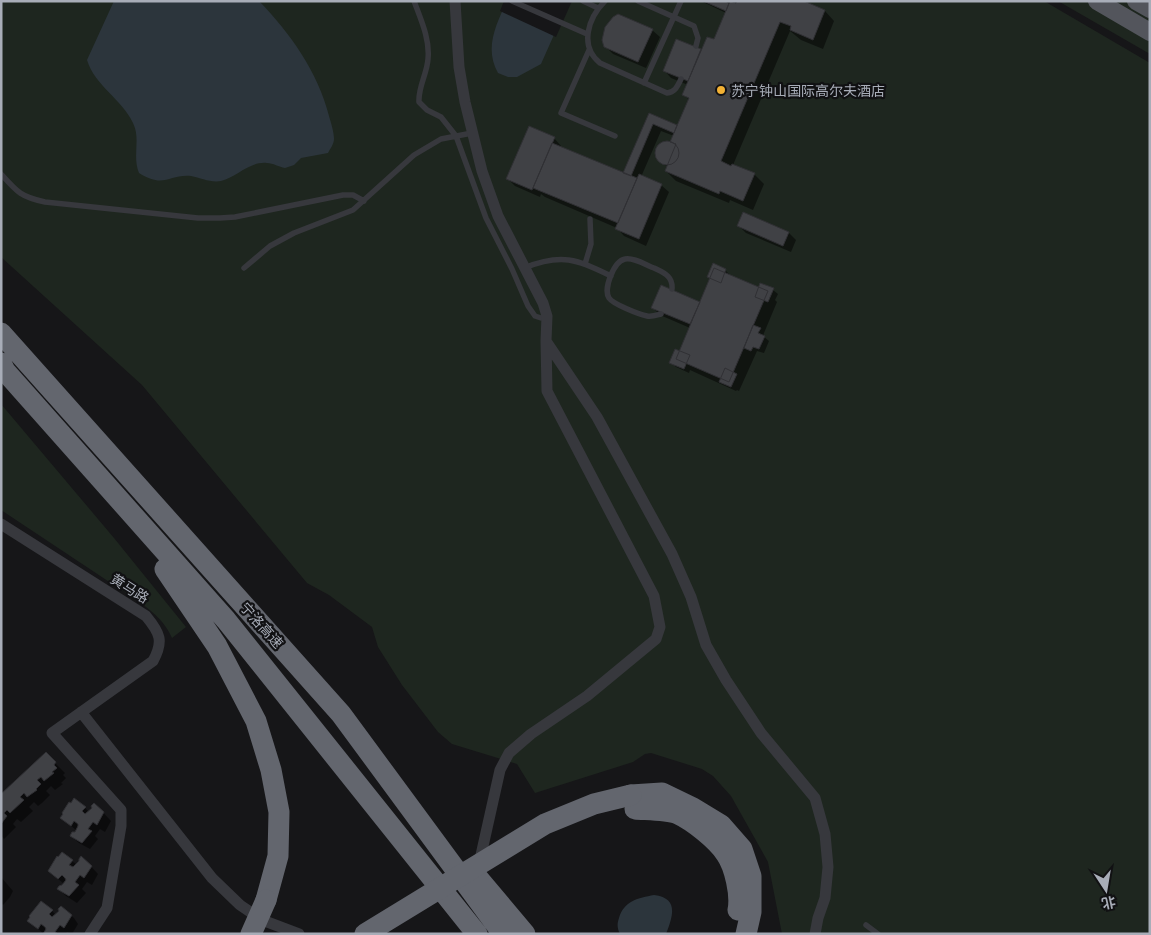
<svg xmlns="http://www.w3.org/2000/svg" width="1151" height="935" font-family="'Noto Sans','Noto Sans SC',sans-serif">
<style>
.green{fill:#1e261f}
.water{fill:#2c353c}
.pier{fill:#161618}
.shadow{fill:#0007}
.building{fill:#404145;stroke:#303034}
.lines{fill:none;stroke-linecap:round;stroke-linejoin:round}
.service{stroke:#37383d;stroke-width:5.5}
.minor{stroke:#37383d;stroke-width:11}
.primary{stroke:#53555c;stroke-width:18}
.motorway{stroke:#63666e;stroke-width:21}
.motorway-bridge{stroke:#63666e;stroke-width:21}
.poi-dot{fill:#f2b134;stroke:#111113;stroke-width:2}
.labels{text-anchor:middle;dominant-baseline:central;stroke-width:4.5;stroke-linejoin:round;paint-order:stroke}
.poi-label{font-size:14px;fill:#a8adb8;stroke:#111113;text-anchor:start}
.street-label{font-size:14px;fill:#a8adb8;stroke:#111113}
</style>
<rect width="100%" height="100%" fill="#161618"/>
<path class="green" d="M1,1h1043l106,62v871h-368l-14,-72 -37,-66 -18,-20 -11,-7 -51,-16 -6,1 -12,8 -98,31 -18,-29 -65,-20 -14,-12 -36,-47 -24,-38 -6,-20 -43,-32 -22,-12 -165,-198 -141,-128z
M1058,1h92v53z
M1,404l113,134 72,89 -14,11c-7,-16 -18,-25 -31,-35l-140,-93z"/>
<path class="water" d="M114,1h145c31,32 59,71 70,115 2,7 5,16 5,23 0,5 -4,10 -6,14l-27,5 -7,7 -9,3c-6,-1 -12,-5 -18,-5 -17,-2 -30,14 -46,18 -10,2 -20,-3 -30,-5 -22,-2 -27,13 -52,-3 -7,-17 2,-34 -6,-50 -11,-24 -38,-37 -46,-63z
M507,1h62l-28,63 -24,13h-9l-10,-4c-14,-25 -2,-48 9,-72z
M654,895c25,3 19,21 12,39h-46c-3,-6 -3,-10 -1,-16 5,-17 19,-20 35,-23z"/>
<path class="pier" d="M504,1h68l-16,36 -56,-26z"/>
<path class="shadow" d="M701,1h21l8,3v-3h74l21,10 9,10 -11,28 -22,-9 -11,-9 -57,134 21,9 10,10 -11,26 -23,-10 -1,3 -53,-22 -10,-10 2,-4 -9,-6 -3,-9 3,-8 8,-3 4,2 3,-7 -13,-5 -20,46 20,8 8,7 -23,54 -22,-10 -7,-8 -72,-31 -4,-3 -1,3 -25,-11 -7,-7 46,-41 7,8 -1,2 64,26 25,-59 29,12 11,-27 -5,-6 4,-9 -17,-7 -7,-8 13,-30 25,11 12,-10 12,-28z
M652,30l8,7 -14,31 -33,-14 -8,-8z
M739,226l50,7 7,7 -5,12 -45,-19z
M725,270l5,5v1l34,15 9,-1 5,4 -3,6 2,2 -13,31 -1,3 6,5 -5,12 -7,-2 -18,40 -2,-1 -1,1 -46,-21 -1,3 -13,-6 -5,-5 9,-9 10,-25 -30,-13 -7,-7 46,-5z
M46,754l19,19 -2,2 3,3 -5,5 2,1 -8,6 -4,-4 -5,5 4,4 -8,8 -4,3 -4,-4 -5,5 4,4 -12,11 -4,-3 -4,5 3,3 -12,12 -3,-4v-39z
M85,808l4,4 10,-4 12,13 -6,11 -5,-3 -5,7 3,3 -8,10 -11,-6 -8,-7 6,-5 -15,-13z
M72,861l5,4 10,-3 11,12 -6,11 -5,-3 -5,7 4,4 -9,10 -11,-7 -7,-7 5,-5 -15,-13z
M1,877l12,14 -3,6 -7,8 -2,-2z
M52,911l4,4 10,-4 8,7 4,6 -6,10 -5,-2 -1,2h-22l-15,-13z"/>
<path class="building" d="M703,1h22l4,2 -3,8z
M730,1l6,2 1,-2h67l21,9 -12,30 -23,-10 1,-4 -11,-4 -59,139 10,5 1,-2 23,9 -12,28 -23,-10 -1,3 -54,-23 11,-27 -6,-2 19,-44 -7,-3 25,-58 7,2z
M618,14l35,15 -15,33 -34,-15 -2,-7 3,-13 8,-10z
M676,39l25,10 -13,32 -25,-10z
M649,113l28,12 -3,8 -21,-9 -22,52 -8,-3z
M529,126l26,11 -23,53 -26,-11z
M655 153a12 12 0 1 1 24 0a12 12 0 1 1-24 0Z
M552,143l85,35 -19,45 -85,-35z
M639,174l23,10 -23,55 -24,-10z
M743,212l46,20 -6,14 -46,-20z
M713,263l13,6 -5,14 -14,-6z
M714,268l54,23 -39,91 -53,-23z
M760,283l14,5 -6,14 -13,-5z
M661,285l39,17 -10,22 -39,-16z
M753,325l8,3 -3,5 7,3 -6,13 -6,-2 -2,4 -7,-3z
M675,349l15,6 -6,14 -15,-6z
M725,368l12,6 -6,13 -12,-5z
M46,752l10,10 -2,3 3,3 -5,4 2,1 -10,8 -3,-4 -4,3 4,4 -5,5 1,1 -10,7 -3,-4 -4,4 4,3 -14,13 -3,-3 -3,3 3,3 -6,8v-30z
M74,798l12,9 -4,4 3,3 7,-6 -1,-2 3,-3 10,9 -7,13 -4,-3 -5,7 4,2 -10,12 -12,-7 2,-4h3l3,-6v-2l-4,-3 -3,5 -11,-8 3,-4 -1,-1 7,-11 2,1z
M62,852l11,8 -4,5 4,2 6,-6v-2l2,-3 11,10 -8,12 -4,-3 -5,7 4,3 -10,11 -12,-7 2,-3 3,-1 4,-5 -1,-2 -3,-3 -4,4 -10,-8 9,-15 1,1z
M41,901l12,9 -4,4 3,3 7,-6 -1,-2 3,-3 11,9 -8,13 -4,-3 -5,7 3,2h-15l3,-5 -1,-2 -4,-3 -3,5 -11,-8 3,-4 -1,-1z"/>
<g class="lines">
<path class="service" d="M414,1c7,19 16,38 14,58 -1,15 -10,28 -9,43l8,8 14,7 15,19 30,82 26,51 16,37 7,10 6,2 6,-2
M512,1l75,33
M583,1l15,7
M605,1c-17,17 -26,45 -5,62l67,30c8,-1 10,-6 14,-14
M638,1l56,25 4,12 -2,8
M589,50l-28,63 54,23
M644,83l37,-82
M1,174c16,18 20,23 44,28l153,16h22l15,-1 108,-22h10l11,6
M585,264l6,-20 -1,-25
M244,268l26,-22 24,-13 59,-23 61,-55 27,-16 31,-6
M524,268c37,-15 53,-9 87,8
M661,314c-4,1 -9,3 -14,2 -9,-2 -34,-12 -38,-18 -6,-9 5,-37 16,-39 8,-2 21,6 29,9 10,5 19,8 18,21
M866,925l12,9"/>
<path class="minor" d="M455,1l4,66 6,35 17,69 16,45 45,87 4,13 -1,25 51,76 75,137 19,43 15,48 20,35 35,53 54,65 10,36 3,33 -3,31 -7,20 -3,16
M1,524l145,92c14,17 18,25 7,45l-101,72 69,77v16l-14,82 -17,26
M81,712l131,166 28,27 22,15 37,14
M481,855l19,-85 9,-17 22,-19 56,-38 69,-57 4,-12 -6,-31 -107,-205 -1,-50"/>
<path class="primary" d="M1097,1l53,31
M1136,1l14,8"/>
<path class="motorway" d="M1,333l340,381 162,220
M1,363l4,8 221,249 251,314
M165,569l52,77 39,75 15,49 8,42 -1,44 -12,44
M631,795l31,-2 31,15 28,17 21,24 9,27v36l-5,22
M635,809c12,1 33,1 43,5 15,7 39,26 48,40 9,13 15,41 12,56
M472,871l53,63"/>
<path class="motorway-bridge" d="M251,934l15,-34
M365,934l180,-110 49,-20 37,-9"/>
</g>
<circle class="poi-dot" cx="721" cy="90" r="5"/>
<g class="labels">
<g class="poi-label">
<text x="731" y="90">苏宁钟山国际高尔夫酒店</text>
</g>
<g class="street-label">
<text transform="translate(130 588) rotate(32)">黄马路</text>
<text transform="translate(262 625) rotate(48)">宁洛高速</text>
</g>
</g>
<rect width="1151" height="935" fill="none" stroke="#a8adb8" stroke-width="5"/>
<g transform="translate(1106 890) rotate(168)" stroke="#111113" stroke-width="4" paint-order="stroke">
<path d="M0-4L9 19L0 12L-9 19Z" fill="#a8adb8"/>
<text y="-8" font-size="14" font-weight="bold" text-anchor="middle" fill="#a8adb8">北</text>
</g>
</svg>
